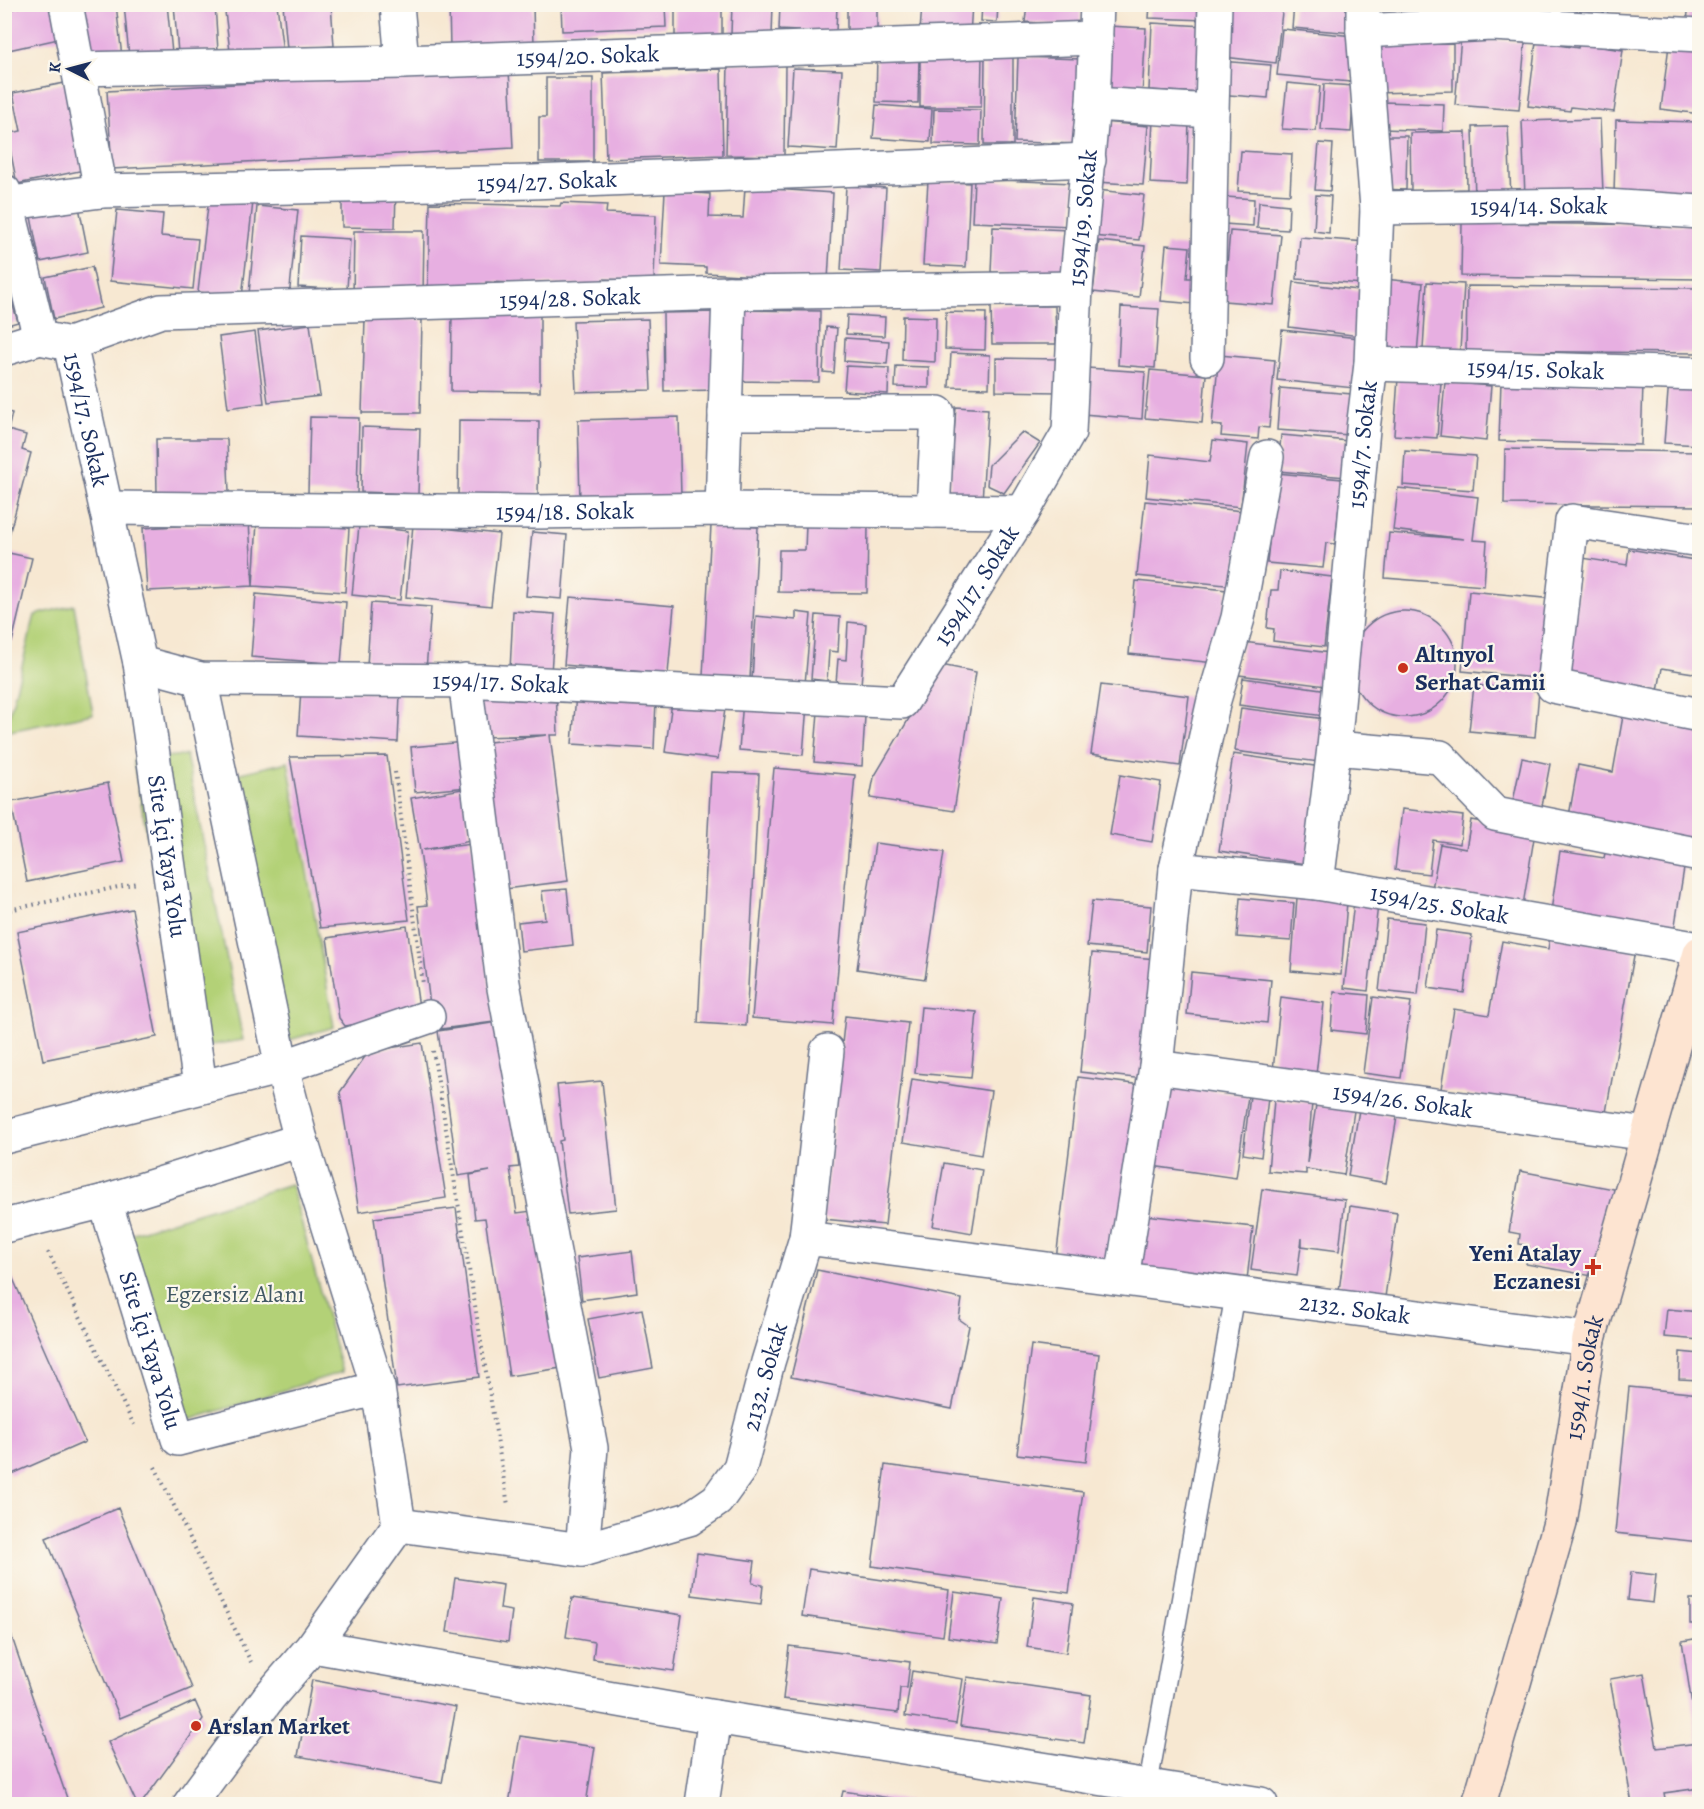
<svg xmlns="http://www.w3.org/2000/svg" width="1704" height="1809" font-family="Alegreya,serif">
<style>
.green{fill:#b3d177;stroke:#67806a;stroke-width:1.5}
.building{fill:#e7afe1}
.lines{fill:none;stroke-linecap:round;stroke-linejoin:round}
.lane-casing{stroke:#687087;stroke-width:21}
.street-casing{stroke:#687087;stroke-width:36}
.secondary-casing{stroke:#687087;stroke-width:36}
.path{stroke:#687087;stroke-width:4;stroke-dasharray:1.5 4.5;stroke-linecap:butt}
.lane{stroke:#fff;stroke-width:18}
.street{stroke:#fff;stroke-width:33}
.secondary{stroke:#fde4d1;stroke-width:33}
.poi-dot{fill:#c8321e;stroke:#fbf7ec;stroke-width:2}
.labels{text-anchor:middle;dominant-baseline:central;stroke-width:4.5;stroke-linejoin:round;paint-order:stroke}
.street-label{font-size:24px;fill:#1b2f5e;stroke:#fbf7ec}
.poi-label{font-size:24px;font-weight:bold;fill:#1b2f5e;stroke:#fbf7ec;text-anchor:start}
.park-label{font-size:24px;fill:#415864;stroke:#fbf7ec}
</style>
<rect width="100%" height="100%" fill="#fbf7ec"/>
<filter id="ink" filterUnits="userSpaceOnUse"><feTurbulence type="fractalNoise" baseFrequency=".0167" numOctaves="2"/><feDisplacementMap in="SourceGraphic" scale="12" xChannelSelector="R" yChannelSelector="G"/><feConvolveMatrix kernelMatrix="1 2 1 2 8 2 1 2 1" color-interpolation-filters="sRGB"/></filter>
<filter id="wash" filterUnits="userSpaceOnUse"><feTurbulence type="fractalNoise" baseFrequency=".008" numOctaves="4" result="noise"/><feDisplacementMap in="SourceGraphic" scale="24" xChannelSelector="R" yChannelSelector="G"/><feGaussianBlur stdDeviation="1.35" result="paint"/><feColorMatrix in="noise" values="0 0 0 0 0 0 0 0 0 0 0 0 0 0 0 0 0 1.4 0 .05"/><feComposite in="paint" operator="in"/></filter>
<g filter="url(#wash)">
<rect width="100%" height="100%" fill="#f7e8d2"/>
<path class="green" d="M74,605l19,109 -88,18 30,-117z
M186,755l57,285 -56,9 -54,-289z
M288,762l46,265 -48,14 -50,-267z
M291,1184l51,188 -156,49 -56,-187z"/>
<g id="blocks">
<path class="building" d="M33,4h23l7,34 -59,13v-40z
M76,4h40l6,53 -39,5z
M124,4h43l5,49 -43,4z
M174,4h41l3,47 -40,2z
M224,4h53l6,49 -52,6z
M283,4h48l3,42 -47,3z
M561,4h104l1,23 -104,4z
M675,4h47v34h-47z
M732,4h41l-1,32 -41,-2z
M780,4h57l-1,29 -57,-3z
M847,4h30v28h-30z
M922,4h50l-2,31 -50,-3z
M982,4h16l-1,18 -16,-1z
M1027,4h54l-1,22 -55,-4z
M1150,4h57l-1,16 -57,-2z
M1230,4h53l-7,59 -52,-6z
M1294,4h63l-3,29 -62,-5z
M1556,4h37l-1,6 -36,-3z
M1689,4h11v19l-13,-2z
M449,5h84l1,41 -84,2z
M1152,23l53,3 -3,67 -53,-3z
M1108,26l38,2 -4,68 -38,-2z
M1282,29l72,7 -4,46 -73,-7z
M1461,37l64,6 -6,67 -64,-5z
M1536,42l42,6 1,-4 44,6 -9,62 -43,-5 -1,4 -42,-5z
M1453,44v47l-78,2v-48z
M1669,45l31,4v65l-39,-5z
M877,55l42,1 -1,47 -42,-1z
M985,55h28v90h-29z
M920,56h62l-1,51h-61z
M1018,57l64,2 -3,85 -64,-2z
M1219,61l52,4 -3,33 -51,-4z
M728,63l57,1 -1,92 -58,-1z
M793,68l49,2 -5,80 -49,-3z
M509,69l4,79 -401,21 -5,-78z
M721,69l2,86 -117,4 -3,-86z
M546,78h47v84h-54v-45h7z
M70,82l19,87 -72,15 -10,-50 14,-3 -8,-38z
M1287,83l33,3 -4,45 -34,-2z
M1324,84l30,2 -3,46 -30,-2z
M1383,102l61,2 -1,27 -61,-2z
M876,105l56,4 -2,33 -57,-4z
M934,109l47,1 -1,35 -47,-1z
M1153,119l36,2 -2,64 -37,-2z
M1600,119l3,74 -78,3 -3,-75z
M1616,120l83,2 -2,74 -83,-2z
M1102,122l46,4 -5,59 -46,-3z
M1508,126l3,73h-36l-2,-72z
M1466,132l1,57 -56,2 -1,-58z
M1378,136h29l-1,54 -29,-1z
M1319,143l14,1 -3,47 -15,-1z
M1241,151l51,3 -2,40 -52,-3z
M974,179l100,4 -2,43 -100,-4z
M928,181l42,2 -4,84 -43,-2z
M846,186l40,2 -5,84 -40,-2z
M745,187l88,6 -5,87 -122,-7v-6l-45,-2 4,-74 45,3 -1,23 34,1z
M342,190l54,1 -1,37 -53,-1z
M1097,190l47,5 -5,45 -47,-4z
M1316,195l15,1 -2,37 -15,-2z
M209,197l44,5 -11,95 -44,-5z
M1226,197l28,2 -1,27 -29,-2z
M78,202l10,50 -48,10 -10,-50z
M1259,202l30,3 -1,25 -31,-2z
M430,203l130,3 1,-3 46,2 -1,8 50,2 -2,66 -51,-2v7l-117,-4v7l-58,-2z
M257,206l41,4 -9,88 -40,-4z
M117,210l46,4 -2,22 37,3 -5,50 -83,-8z
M1462,223l238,2v54l-239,-3z
M993,227l77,3 -2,44 -77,-2z
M354,231h70l-1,67h-70z
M1230,231l51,4 -7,70 -50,-4z
M301,236l49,3 -3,51 -49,-3z
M1300,237l66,5 -3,42 -66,-5z
M1099,241l46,5 -6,51 -46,-5z
M1166,245l24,2 -3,31h11l-3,26 -34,-3z
M92,267l9,41 -47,11 -9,-42z
M4,277l14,45 -14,4z
M1384,279l39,4 -6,71 -39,-4z
M1294,282l71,9 -5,45 -71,-9z
M1427,282l37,2 -4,67 -37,-2z
M1467,286l233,2v65l-234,-2z
M991,306h64l1,38h-64z
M1121,307l38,2 -4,59 -37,-3z
M733,310l87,1 -1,71 -87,-1z
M719,312l1,78 -56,1 -1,-78z
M946,312l40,1 -1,37 -40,-1z
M452,313l88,1v78l-89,-1z
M847,315l38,2 -1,19 -38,-2z
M903,316l33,1 -1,45 -33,-2z
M365,319l57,1 -2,93h-58z
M648,319l3,71 -75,2 -3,-71z
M310,324l10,72 -52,6 -10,-71z
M826,327l11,1 -3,45 -11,-1z
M1282,330l77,8 -5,50 -77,-8z
M255,332l9,71 -36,5 -9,-71z
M845,338l44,3 -2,23 -43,-3z
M951,353l39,2 -1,33 -40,-1z
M1219,355l56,5 -6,68 -10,-1 -1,12 -37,-3 1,-10 -10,-1z
M996,358l65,1 -1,33 -64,-1z
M846,366l43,2 -1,26 -44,-3z
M896,366l33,1v21l-34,-1z
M1087,368l58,4 -3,47 -59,-5z
M1150,370l56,5 -4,48 -57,-5z
M1398,378l43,4 -4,56 -43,-3z
M1669,379l31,2v64l-36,-2z
M1501,381l142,3 -2,61 -142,-4z
M1445,382l46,4 -5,55 -46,-5z
M1280,388l72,6 -2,41 -73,-5z
M956,407l32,2 -6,92 -33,-3z
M4,411l8,2 -4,17 18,5 -4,15 9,3 -26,97z
M310,417l49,1 -2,76 -49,-1z
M679,417l2,80 -101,3 -2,-80z
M459,420l80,1 -1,77 -80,-1z
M362,427l58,2 -2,65 -57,-2z
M1022,432l18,11 -36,50 -17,-8 2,-20z
M1281,435l68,6 -3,36 -68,-6z
M156,439h71l2,54 -72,1z
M1213,440l35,4 -7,63 -95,-10 4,-42 60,7z
M1505,449l195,3v54l-196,-2z
M1405,451l71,5 -3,34 -70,-5z
M1276,473l66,6 -7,65 -9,-1 -3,25 -56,-5z
M1398,488l80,9 -5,43 14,1 -3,45 -99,-8 4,-45 75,6 -71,-9z
M1145,501l98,10 -8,75 -98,-10z
M249,522l4,64 -106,5 -4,-63z
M257,522l92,6 -4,64 -92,-6z
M806,524l62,1 -1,68 -89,-1 1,-42h26z
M413,525l86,9 -8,72 -85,-9z
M711,525l47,2 -8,152 -47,-3z
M359,526l49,5 -8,69 -48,-5z
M532,532l35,3 -5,64 -36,-3z
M1629,549l71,12v113l-38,-6 -4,23 -94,-15 19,-118 44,7z
M9,553l23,5 -20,84 -8,-2v-69z
M1280,571l52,6 -8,70 -51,-6 1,-12 -7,-1 4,-38h7z
M1136,581l91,9 -12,73 -86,-9z
M1469,591l85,8 -8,80 -84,-8z
M256,594l90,8 -5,62 -90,-7z
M570,597l104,9 -6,68 -104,-9z
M371,603l60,4 -5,63 -59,-4z
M1351 664a53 53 0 1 1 106 0a53 53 0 1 1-106 0Z
M513,611l42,3 -4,59 -41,-3z
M796,612l15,2 -6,70 -53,-4 4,-64 40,4z
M816,615l24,2 -2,35 -9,-1 -2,30 -16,-2z
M848,622l18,2 -5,61 -25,-2 2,-24 8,1z
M1243,642l87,11 -4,33 -87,-11z
M941,665l35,7 -22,139 -84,-13 4,-21z
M1243,678l85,12 -4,26 -85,-11z
M1101,685l88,11 -9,70 -89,-12z
M1474,685l65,6 -4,46 -66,-6z
M301,689l99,5 -2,48 -100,-6z
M556,690l2,45h-8l18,146 -70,9 -17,-147 66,-8 -67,2 -1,-44z
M576,694l80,6 -2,49 -82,-5z
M743,700l64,5 -4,50 -64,-5z
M672,702l53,7 -7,50 -53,-7z
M1241,708l84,11 -6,43 -84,-11z
M818,712l47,4 -3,50 -48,-4z
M1623,716l77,16v115l-131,-31 9,-51 35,7z
M464,742l4,45 -53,5 -4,-45z
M1233,754l88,13 -15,97 -87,-13z
M387,756l22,164 -89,8 -30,-171z
M1522,758l28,6 -10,53 -29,-6z
M774,768l81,7 -22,250 -81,-7z
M711,772l48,2 -13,252 -48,-3z
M1120,775l41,7 -9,60 -42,-7z
M108,783l16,79 -97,20 -16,-80z
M462,789l9,52 -48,9 49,-6 22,178 -61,8 -15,-124 9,-1 -7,-54 -9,-53z
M1402,809l61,7 -3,28 -27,-4 -4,34 -34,-4z
M1471,820l64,12 -12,73 -91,-16 8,-45 26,5z
M875,843l69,9 -19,127 -68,-10z
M1606,848l79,14 -11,69 -123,-20 9,-60 44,7z
M567,889l6,56 -52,6 -3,-29 27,-3 -3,-28z
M1240,898l54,5 -3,38 -54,-4z
M1297,898l50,4 -6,73 -50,-4z
M1092,901l59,5 -4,46 -60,-6z
M1354,902l24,3 -10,86 -24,-3z
M132,909l25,128 -114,23 -26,-128z
M1387,919l38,4 -7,72 -39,-4z
M407,926l13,88 -75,12 -6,-8 -12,-80z
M1436,930l36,5 -8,58 -36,-5z
M1550,936l85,14 -30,168 -164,-29 13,-80 35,6 13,-74 46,8z
M1092,953l64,6 -12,120 -64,-7z
M1191,972l80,8 -4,43 -80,-9z
M1334,992l35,3 -3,39 -35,-4z
M1281,997l43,6 -8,72 -43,-5z
M1373,997l38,5 -10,76 -38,-5z
M921,1007l56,5 -6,66 -56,-5z
M845,1016l63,7 -23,202 -62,-6z
M499,1022l20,145 -9,1 7,45 15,-2 16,108 6,-1 7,50 -52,8 -24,-158 -10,1 -5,-44 20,-4 -32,5 -20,-145z
M422,1043l24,155 -87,14 -19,-120 29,-41z
M1078,1077l63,8 -22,182 -63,-8z
M912,1079l79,12 -10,64 -78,-13z
M602,1081l14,128 -48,5 -9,-73 4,-1 -6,-55z
M1164,1084l84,12 -12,82 -84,-12z
M1250,1096l18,2 -7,59 -18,-3z
M1274,1100l38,3 -5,60 9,-58 38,6 -10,64 -38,-6v5l-38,-3z
M1359,1110l38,7 -11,66 -38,-7z
M944,1163l38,7 -10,63 -39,-7z
M1520,1171l99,19 -16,88 -77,-14 3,-18 -10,-2 1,-10 -11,-2z
M1262,1189l83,11 -6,51 -37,-5v-8l-5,38 -46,-6z
M1350,1206l47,7 -12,84 -46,-6z
M456,1208l23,169 -82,11 -23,-170z
M1136,1214l117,13 -6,53 -117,-13z
M632,1251l5,41 -55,8 -5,-42z
M7,1265l78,177 -75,33 -6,-13v-196z
M817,1270l145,29 -3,20 10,7 -17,83 -161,-32z
M642,1309l11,59 -54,10 -11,-59z
M1667,1309l33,3v28l-36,-3z
M1031,1345l68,9 -13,108 -69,-8z
M1680,1352l20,2v26l-21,-1z
M1629,1387l71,7v148l-85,-9z
M885,1465l198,27 -14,101 -197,-27z
M118,1508l74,180 -72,30 -74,-180z
M697,1553l58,8 -3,22 11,2 -2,19 -69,-9z
M809,1569l140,21 -6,46 -141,-20z
M1631,1572l25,3 -3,28 -25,-3z
M455,1578l48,7 -3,24 12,2 -4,31 -61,-10z
M954,1592l49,7 -6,45 -49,-7z
M1034,1597l39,6 -7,50 -39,-6z
M572,1598l110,17 -8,56 -81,-12 2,-17 -29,-5z
M1690,1599h10v25h-10z
M4,1617h1l64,187h-65z
M1700,1638v150l-36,5 2,11h-34l-22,-125 34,-6 13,75 41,-5 -16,-102z
M789,1646l121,16 -3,26h-7l-2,25 -115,-14z
M912,1671l51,8 -7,45 -51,-8z
M967,1677l124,18 -7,48 -124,-17z
M312,1680l144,27 -14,76 -144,-27z
M195,1701l8,18 -62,85h-4l-29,-62z
M520,1736l75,11 -9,57h-77z
M843,1791l79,12v1h-82z"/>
</g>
</g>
<g filter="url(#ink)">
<use href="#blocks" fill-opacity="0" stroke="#687087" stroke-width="1.5"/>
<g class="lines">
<defs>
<path id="lane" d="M1148,1786l87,-493"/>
<g id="street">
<path d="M66,4l35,187"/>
<path d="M397,4l5,58"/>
<path d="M1363,31l128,-7 209,11"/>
<path id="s1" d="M78,69l324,-7 694,-24"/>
<path d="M1093,104l119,7 3,-107"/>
<path d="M4,191l36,147"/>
<path id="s2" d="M4,204l97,-13 431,-9 557,-22"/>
<path id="s3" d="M1377,208l213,-3 110,7"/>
<path id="s4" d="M40,338l30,6 70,319 60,16 284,2 418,21 121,-190 46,-80 7,-144 17,-184 4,-100"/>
<path id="s5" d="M70,344l91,-33 568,-18 347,-5"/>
<path d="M4,349l36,-11"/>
<path d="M1207,358l5,-247"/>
<path id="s6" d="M1371,364l329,10"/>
<path d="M725,413h213l-5,98"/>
<path id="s7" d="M107,508l428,4 187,-3 301,3"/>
<path d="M722,509l7,-216"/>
<path d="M1700,540l-128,-19 -19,165 147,29"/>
<path id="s8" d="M140,663l60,423"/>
<path d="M465,680l38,303 88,465 -9,102"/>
<path d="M1334,748l106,9 55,57 205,41"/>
<path id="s9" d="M1176,869l141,14 383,66"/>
<path id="s10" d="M1317,883l17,-135 29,-319 8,-65 6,-156 -14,-177v-27"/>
<path id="s11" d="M1156,1067l492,67"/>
<path d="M4,1137l278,-70 -82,-388"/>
<path id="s12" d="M105,1201l73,238 200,-51"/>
<path d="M4,1226l101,-25 196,-61"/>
<path d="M806,1238l21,-187"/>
<path d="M1122,1278l34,-211 20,-198 38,-169 24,-82 29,-161"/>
<path id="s13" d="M399,1525l183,25 107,-31 28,-19 23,-32 28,-106 38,-124 783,101"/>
<path d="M313,1646l86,-121 -21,-137 -77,-248 -19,-73 146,-50"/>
<path d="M190,1804l79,-107 44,-51 402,71 546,87"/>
<path d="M702,1804l13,-87"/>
</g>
<g id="secondary">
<path id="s14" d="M1479,1804l81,-281 29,-184 111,-386"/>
</g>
</defs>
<use href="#lane" class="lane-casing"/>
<use href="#street" class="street-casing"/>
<use href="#secondary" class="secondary-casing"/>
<path class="path" d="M395,772l28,212
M4,911l133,-28
M433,1051l75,454
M48,1252l86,173
M155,1467l96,195"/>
<use href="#lane" class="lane"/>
<use href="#street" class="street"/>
<use href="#secondary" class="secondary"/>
</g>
</g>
<g class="poi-dot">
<circle cx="1403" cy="668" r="6"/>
<path d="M1590 1258h6v6h6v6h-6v6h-6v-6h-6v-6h6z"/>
<circle cx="196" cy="1726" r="6"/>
</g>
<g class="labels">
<g class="street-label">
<text stroke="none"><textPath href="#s1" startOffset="510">1594/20. Sokak</textPath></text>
<text stroke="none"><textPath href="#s2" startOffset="544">1594/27. Sokak</textPath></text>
<text stroke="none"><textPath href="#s3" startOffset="162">1594/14. Sokak</textPath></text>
<text stroke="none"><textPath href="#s4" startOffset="1654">1594/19. Sokak</textPath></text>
<text stroke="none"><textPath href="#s5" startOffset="506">1594/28. Sokak</textPath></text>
<text stroke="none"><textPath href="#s6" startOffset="165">1594/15. Sokak</textPath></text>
<text stroke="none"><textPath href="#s4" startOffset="108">1594/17. Sokak</textPath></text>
<text stroke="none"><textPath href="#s10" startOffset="441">1594/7. Sokak</textPath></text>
<text stroke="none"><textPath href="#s7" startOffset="458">1594/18. Sokak</textPath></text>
<text stroke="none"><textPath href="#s4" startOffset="1260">1594/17. Sokak</textPath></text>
<text stroke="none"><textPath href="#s4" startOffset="720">1594/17. Sokak</textPath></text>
<text stroke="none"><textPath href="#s8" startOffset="195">Site İçi Yaya Yolu</textPath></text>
<text stroke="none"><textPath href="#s9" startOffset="266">1594/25. Sokak</textPath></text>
<text stroke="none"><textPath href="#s11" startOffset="249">1594/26. Sokak</textPath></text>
<text stroke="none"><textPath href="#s13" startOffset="1162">2132. Sokak</textPath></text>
<text stroke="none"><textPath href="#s12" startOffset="156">Site İçi Yaya Yolu</textPath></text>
<text stroke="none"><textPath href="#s13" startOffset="464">2132. Sokak</textPath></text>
<text stroke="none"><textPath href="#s14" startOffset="440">1594/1. Sokak</textPath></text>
</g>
<g class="poi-label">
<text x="1415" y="654">Altınyol<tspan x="1415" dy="28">Serhat Camii</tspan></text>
<text x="1581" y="1253" text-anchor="end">Yeni Atalay<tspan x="1581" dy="28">Eczanesi</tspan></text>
<text x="208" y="1726">Arslan Market</text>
</g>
<g class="park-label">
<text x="235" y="1294">Egzersiz Alanı</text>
</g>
</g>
<rect width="1704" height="1809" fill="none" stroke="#fbf7ec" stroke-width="24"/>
<g transform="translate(69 69) rotate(276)" stroke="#fbf7ec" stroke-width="4.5" paint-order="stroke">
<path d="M0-4.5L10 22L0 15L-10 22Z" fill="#1b2f5e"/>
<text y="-9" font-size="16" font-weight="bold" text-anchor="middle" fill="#1b2f5e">K</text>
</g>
</svg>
